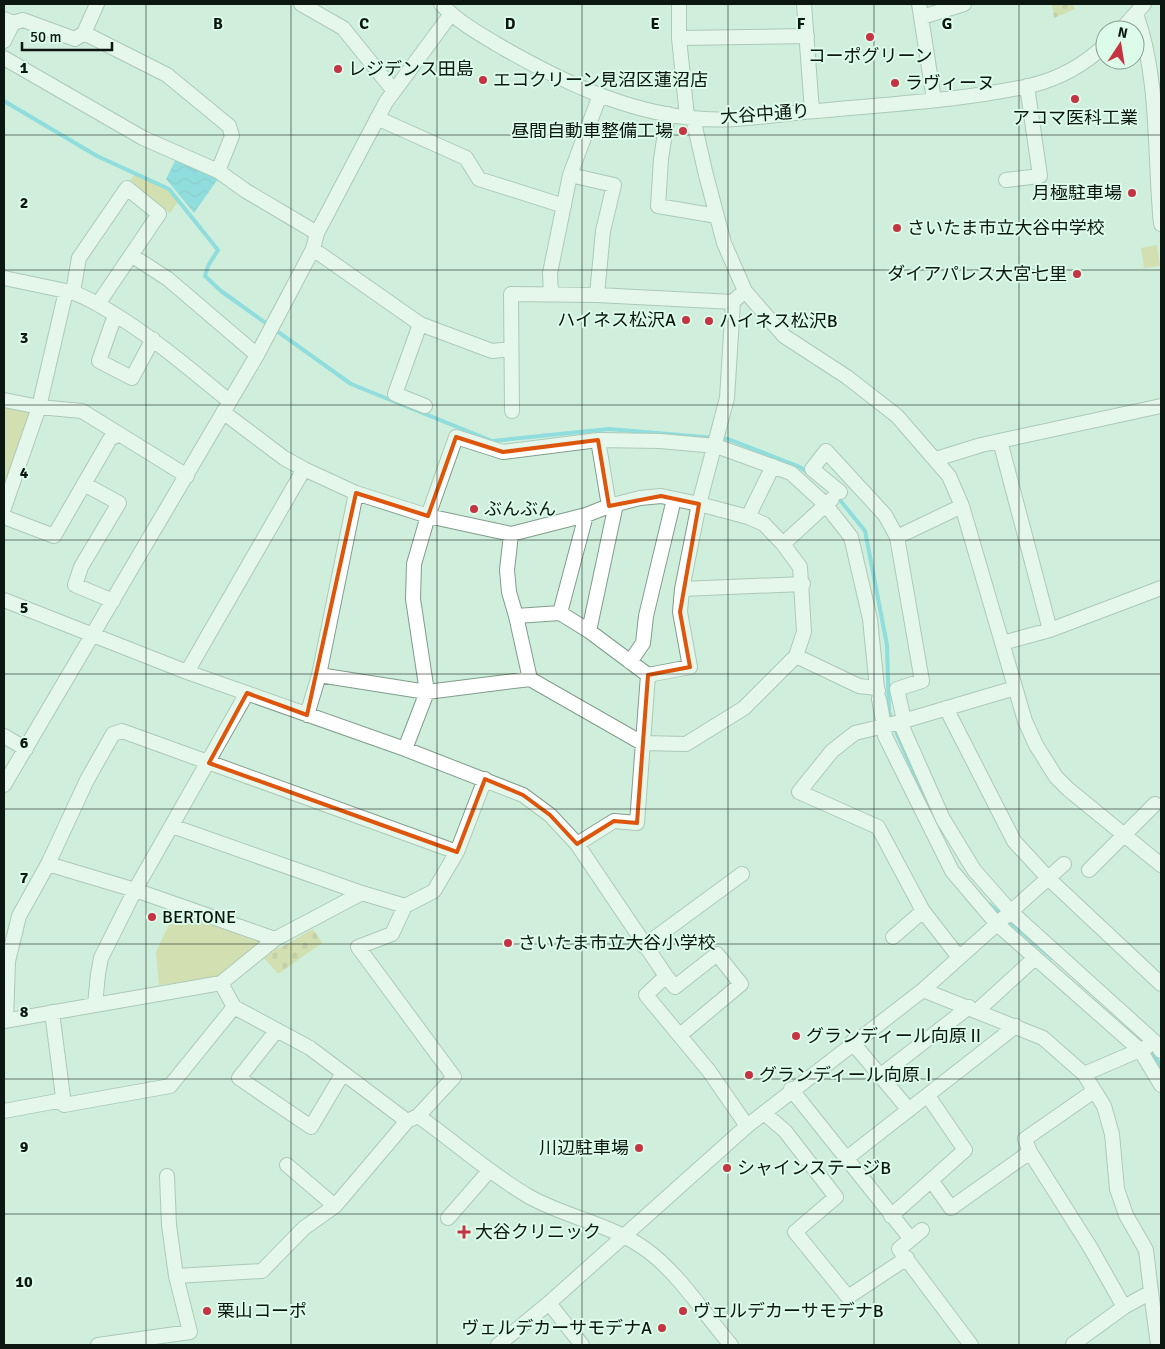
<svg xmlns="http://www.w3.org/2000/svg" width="1165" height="1349" font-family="Signika,'Noto Sans JP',sans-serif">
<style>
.cemetery{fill:url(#cemetery-stones)}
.park{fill:#d4cc7e}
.water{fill:url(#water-waves)}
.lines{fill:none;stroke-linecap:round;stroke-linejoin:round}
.stream{stroke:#43c7e0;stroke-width:4}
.minor-casing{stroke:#819d8c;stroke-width:16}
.minor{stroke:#fff;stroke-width:14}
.marked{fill:none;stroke:#dd560c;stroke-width:4;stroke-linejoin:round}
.grid{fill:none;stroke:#0c1711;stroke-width:1;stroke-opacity:0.55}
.poi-dot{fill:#c43442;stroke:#dcfbe8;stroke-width:2}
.labels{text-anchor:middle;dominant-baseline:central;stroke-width:4;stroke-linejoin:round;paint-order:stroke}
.poi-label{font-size:18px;fill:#0c1711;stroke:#dcfbe8;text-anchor:start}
.street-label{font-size:18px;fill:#0c1711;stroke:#dcfbe8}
.grid-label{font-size:16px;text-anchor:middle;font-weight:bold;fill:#0c1711;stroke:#dcfbe8;stroke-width:4;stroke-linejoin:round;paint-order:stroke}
</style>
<defs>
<pattern id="cemetery-stones" width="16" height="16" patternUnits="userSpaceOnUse" patternTransform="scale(1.25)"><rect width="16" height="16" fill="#d4cc7e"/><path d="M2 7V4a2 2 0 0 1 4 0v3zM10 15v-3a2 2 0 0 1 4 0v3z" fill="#b5ae6c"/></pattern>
<pattern id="water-waves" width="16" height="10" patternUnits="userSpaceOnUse" patternTransform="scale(1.25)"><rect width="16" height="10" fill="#43c7e0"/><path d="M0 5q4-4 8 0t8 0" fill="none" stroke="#3aaabf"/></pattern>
</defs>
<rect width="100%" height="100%" fill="#cfeedb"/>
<path class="cemetery" d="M1052,4h21l2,5 -21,9z
M313,929l9,14 -44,31 -14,-16 13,-10h3z"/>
<path class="park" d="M134,175l33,14 11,13 -8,11 -40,-32z
M1157,245l3,21 -16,2 -3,-20z
M4,404l27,6 -27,91z
M176,910l87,32 -37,35 -67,8 -3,-33z"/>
<path class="water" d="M176,159l44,17 -26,37 -28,-34z"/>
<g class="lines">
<path class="stream" d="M4,101l93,55 72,33 49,61 -10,16 -3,10 16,15 130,93 141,57 117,-12 119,10 72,28 9,7
M836,495l29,36 22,114 2,67 3,8
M894,727l37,85
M989,904l63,54
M1150,1049l11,17"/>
<defs>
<path id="minor" d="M301,4l42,24 51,63
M441,4c18,19 42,32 64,45 58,33 120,62 187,69 41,5 83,-4 124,-7 72,-7 146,-10 217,-26 27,-7 52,-21 72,-40
M679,4v34l8,79
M804,4l8,107
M919,4l15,96
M1136,14c24,66 18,141 25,210
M922,17l42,-13
M4,19l9,4 10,-3 52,19 9,-6 83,42 62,51 3,10 -14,35
M1121,30l23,-26
M84,33l13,-29
M679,38l128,-2
M4,41l9,-18
M4,58l139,80 75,33 28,20 71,42
M668,114l-7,45 -3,47 59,10
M377,118l89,40 13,21 85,27
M693,118l12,53 19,72 21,48 39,45 63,41 50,39 52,60 13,30 63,215 11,24 20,32 12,12 93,76
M570,175l44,10 -11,46 -6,64
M1006,180l34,-4 -13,-90
M313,249l107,75 72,27 19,-2
M131,255l37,24 89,76
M4,278l62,13 -27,116 -35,101
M66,291c16,3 31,13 45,21 43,26 80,58 118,89
M73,292l6,-34 48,-70 32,26 -61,90
M551,294l-1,-21 20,-98 30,-80
M115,315l-16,46 33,17 21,-39
M420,324l-25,70 30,12
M4,400l35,7 43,4 105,65
M512,411l-1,-117 86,1 136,7 6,-6
M223,412l61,46 20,11 52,24 72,23 83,18 75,-19 23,-9 31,-8 21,-2 38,8 49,13 16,7 19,20 17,23 4,65 -8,24 -52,52 -58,36 -44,-1 -112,-64 -103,13 -108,-17
M598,440l11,66
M1000,441l50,189
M936,459l45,-14 180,-39
M84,484l35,19 -38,64 -6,18 38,16
M840,492l-28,-23 14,-18 59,64 12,22 25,144 -25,8 7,31
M586,515l-26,98 29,18 59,44 42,-8 -10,-55 2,-23 17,-85 28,-106 6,-96
M4,517l50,19 56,-97 9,-5
M748,517l25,-51
M511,534l-4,36 2,22 7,24 14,63
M897,537l65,-31
M783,544l49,-45
M682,589l121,-5
M4,600l183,72 218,77 118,46 27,20 27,29 89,132 -20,19 63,76 38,55
M516,616l44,-3
M589,631l27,-127
M1002,643l48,-13 111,-42
M796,656l63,30 18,2 1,3
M630,662l13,-19 3,-27 28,-117
M187,672l117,-203
M879,699l5,27 16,-4 43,97 31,51 37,42 145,131 5,8
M946,708l68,133 34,37 113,106
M307,715l12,-40 37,-182
M900,722l115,-34
M4,736l22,13
M405,749l22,-57 -14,-93 1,-35 14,-48 28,-79 47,15 95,-12 62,1 56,5 75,27 34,31 26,33 19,82 7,69
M4,785l253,-430 56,-106 4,-16 69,-131 65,-88
M172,826l190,67 43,13
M577,844l37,-23 23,2 11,-148
M48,864l39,-84 26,-46 9,-3 335,121
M1089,870l66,-66
M893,937l30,-26
M644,946l98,-72
M958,956l-35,-45 -45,-84 -79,-35 33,-41 23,-18 29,-7 1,10 67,135 45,53 143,126 21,35
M666,976l9,11 42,-33 24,30 -61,51
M221,983l13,24 76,41 97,73
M923,990l120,48 41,36
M95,1005l3,-31 3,-16 34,-68 112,-197
M978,1010l57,-52
M52,1012l12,93 106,-19 64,-79
M6,1020l2,-59 11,-45 29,-52 87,26 140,49
M4,1021l217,-38 54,-44 87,-46
M277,1030l-38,48 72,49 32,-54
M852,1042l57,68
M881,1075l88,-68
M791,1089l119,149
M1094,1091l-69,48 5,13 60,95 34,60
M4,1111l59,-11
M764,1113l21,18 51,66 -41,35 53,65 59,-39
M418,1116c37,26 71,57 110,80 39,22 84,28 120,55 33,25 56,63 83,94
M847,1158l169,-132
M287,1165l48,41
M167,1176l2,49 7,51
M931,1180l20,28 79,-56
M891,1216l74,-66 -37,-54
M448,1218l41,-47
M922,1230l-23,19 72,96
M1151,1292l7,53
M549,1303l33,42
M98,1345l92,-13 -14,-56 86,-5 42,-43 31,-22 72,-85 11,-5 36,-39 -96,-130 34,-13 13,-28 29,-15 23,-39 28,-73
M498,1345l51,-42 198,-177 176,-136 141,-126
M1074,1345l-1,-1 51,-37 27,-15 -5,-42 -20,-35 -9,-26 -5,-55 -8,-28 -20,-32 63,-27"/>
</defs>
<use href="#minor" class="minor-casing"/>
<use href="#minor" class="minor"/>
</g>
<path d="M0 0H1165V1349H0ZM456,437l47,15 95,-12 11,66 52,-10 38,8 -19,108 10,55 -42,8 -11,148 -23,-2 -37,23 -27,-29 -27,-20 -38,-16 -28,73 -248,-89 38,-70 60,22 49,-222 72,23z" fill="#cfeedb" fill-opacity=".55" fill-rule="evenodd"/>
<path class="marked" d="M456,437l47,15 95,-12 11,66 52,-10 38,8 -19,108 10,55 -42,8 -11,148 -23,-2 -37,23 -27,-29 -27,-20 -38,-16 -28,73 -248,-89 38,-70 60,22 49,-222 72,23z"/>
<path class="grid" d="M146,4v1341M291,4v1341M437,4v1341M582,4v1341M728,4v1341M874,4v1341M1019,4v1341M4,135h1157M4,270h1157M4,405h1157M4,540h1157M4,674h1157M4,809h1157M4,944h1157M4,1079h1157M4,1214h1157"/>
<g class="poi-dot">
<circle cx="870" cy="37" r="5"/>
<circle cx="338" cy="69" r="5"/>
<circle cx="483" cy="80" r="5"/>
<circle cx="895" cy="83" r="5"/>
<circle cx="1075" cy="99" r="5"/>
<circle cx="683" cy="131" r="5"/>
<circle cx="1132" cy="193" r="5"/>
<circle cx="897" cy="228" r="5"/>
<circle cx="1077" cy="274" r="5"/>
<circle cx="686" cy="320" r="5"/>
<circle cx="709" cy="321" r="5"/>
<circle cx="474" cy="509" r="5"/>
<circle cx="152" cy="917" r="5"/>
<circle cx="508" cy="943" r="5"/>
<circle cx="796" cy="1036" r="5"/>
<circle cx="749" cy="1075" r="5"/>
<circle cx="639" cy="1148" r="5"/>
<circle cx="727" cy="1168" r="5"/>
<path d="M461.5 1224.5h5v5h5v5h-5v5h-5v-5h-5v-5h5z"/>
<circle cx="207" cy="1311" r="5"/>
<circle cx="683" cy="1311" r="5"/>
<circle cx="662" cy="1328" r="5"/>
</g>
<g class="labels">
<g class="poi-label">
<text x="870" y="56" text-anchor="middle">コーポグリーン</text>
<text x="348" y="69">レジデンス田島</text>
<text x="493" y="80">エコクリーン見沼区蓮沼店</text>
<text x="905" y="83">ラヴィーヌ</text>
<text x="1075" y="118" text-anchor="middle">アコマ医科工業</text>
<text x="673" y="131" text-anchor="end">昼間自動車整備工場</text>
<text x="1122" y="193" text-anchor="end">月極駐車場</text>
<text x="907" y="228">さいたま市立大谷中学校</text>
<text x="1067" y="274" text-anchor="end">ダイアパレス大宮七里</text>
<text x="676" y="320" text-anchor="end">ハイネス松沢A</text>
<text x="719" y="321">ハイネス松沢B</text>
<text x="484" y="509">ぶんぶん</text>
<text x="162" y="917">BERTONE</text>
<text x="518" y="943">さいたま市立大谷小学校</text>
<text x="806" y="1036">グランディール向原Ⅱ</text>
<text x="759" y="1075">グランディール向原Ⅰ</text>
<text x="629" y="1148" text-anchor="end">川辺駐車場</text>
<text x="737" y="1168">シャインステージB</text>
<text x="475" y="1232">大谷クリニック</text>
<text x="217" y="1311">栗山コーポ</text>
<text x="693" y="1311">ヴェルデカーサモデナB</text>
<text x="652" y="1328" text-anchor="end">ヴェルデカーサモデナA</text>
</g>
<g class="street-label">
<text transform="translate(765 114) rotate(-4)">大谷中通り</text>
</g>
</g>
<g class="grid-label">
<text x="218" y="29">B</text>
<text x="364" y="29">C</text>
<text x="510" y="29">D</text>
<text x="655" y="29">E</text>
<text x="801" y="29">F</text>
<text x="947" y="29">G</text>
<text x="24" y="73">1</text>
<text x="24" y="208">2</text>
<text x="24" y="343">3</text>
<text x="24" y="478">4</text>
<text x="24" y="613">5</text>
<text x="24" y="748">6</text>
<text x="24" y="883">7</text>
<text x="24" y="1017">8</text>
<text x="24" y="1152">9</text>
<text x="24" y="1287">10</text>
</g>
<rect width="1165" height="1349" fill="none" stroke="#0c1711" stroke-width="10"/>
<g transform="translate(1120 45) rotate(12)"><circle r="24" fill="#dcfbe8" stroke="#89a092"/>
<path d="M0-4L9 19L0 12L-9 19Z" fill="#c43442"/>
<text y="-8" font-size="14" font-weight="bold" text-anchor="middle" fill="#0c1711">N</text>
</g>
<path d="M22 42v8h90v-8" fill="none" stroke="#0c1711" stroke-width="2.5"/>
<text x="30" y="42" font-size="15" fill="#0c1711" stroke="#dcfbe8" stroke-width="4" paint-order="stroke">50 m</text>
</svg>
